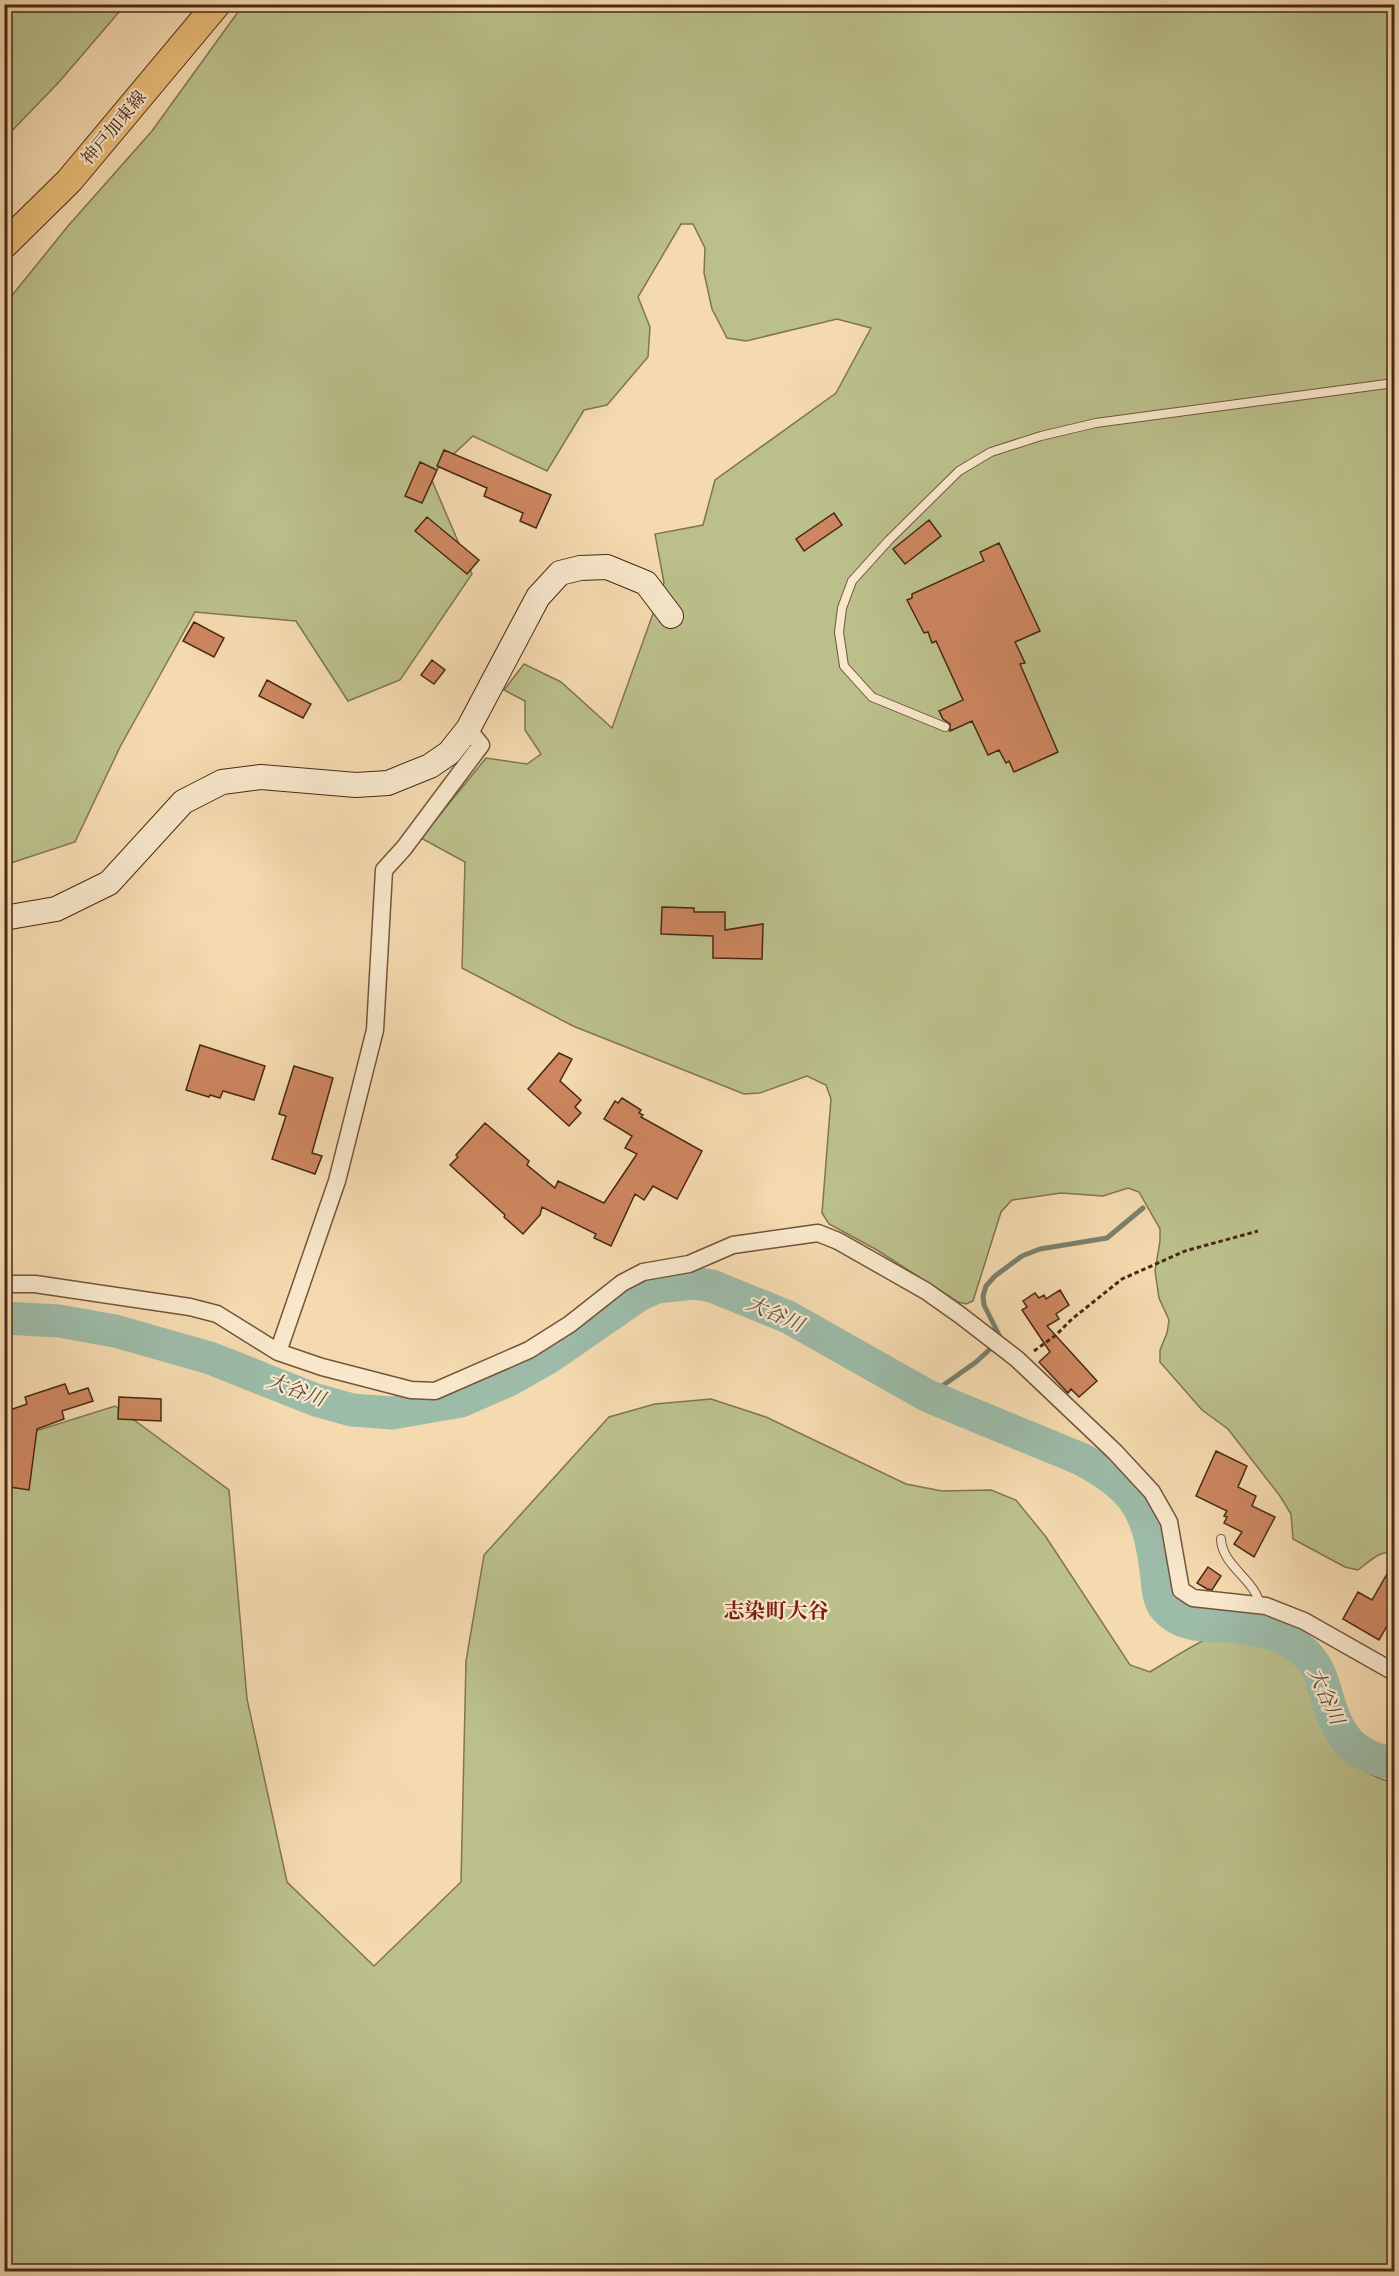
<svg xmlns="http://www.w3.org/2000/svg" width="1399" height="2276" font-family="'IM FELL Double Pica','Noto Serif JP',serif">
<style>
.green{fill:#bbc08b;stroke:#827450;stroke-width:1.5}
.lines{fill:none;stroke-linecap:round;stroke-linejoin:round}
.stream{stroke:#7a806d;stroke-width:5}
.river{stroke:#9cbba8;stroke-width:33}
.building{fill:#cd8660;stroke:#482815;stroke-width:1.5}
.lane-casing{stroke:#73543c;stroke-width:10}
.street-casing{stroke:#73543c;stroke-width:19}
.secondary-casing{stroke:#482815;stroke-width:26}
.primary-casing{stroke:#482815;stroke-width:29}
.path{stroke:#482815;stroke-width:3;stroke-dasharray:4.5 3;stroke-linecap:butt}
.lane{stroke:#f8e7cb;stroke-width:8}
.street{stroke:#f8e7cb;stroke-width:16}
.secondary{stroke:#f8e7cb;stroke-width:24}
.primary{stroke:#eabd78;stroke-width:27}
.labels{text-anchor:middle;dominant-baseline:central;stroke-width:4.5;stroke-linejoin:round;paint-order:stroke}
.street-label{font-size:18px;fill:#482815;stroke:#f8e7cb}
.water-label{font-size:20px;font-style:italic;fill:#5d4d3a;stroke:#f8e7cb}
.quarter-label{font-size:21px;font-weight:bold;fill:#7a1f14;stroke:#f8e7cb}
</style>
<rect width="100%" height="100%" fill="#f5daaf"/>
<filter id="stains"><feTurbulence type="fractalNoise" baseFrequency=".00333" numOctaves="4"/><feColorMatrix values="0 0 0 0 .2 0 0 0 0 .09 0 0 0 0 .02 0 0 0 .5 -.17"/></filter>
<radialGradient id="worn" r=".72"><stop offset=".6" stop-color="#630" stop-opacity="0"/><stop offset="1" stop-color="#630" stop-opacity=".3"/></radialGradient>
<path class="green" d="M5,4l120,1 -66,77 -54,56z
M243,5h1151v1548c-13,-4 -25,9 -36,17l-13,-3 -52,-28 -2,-25 -11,-18 -52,-67 -26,-19 -42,-48v-12l7,-17 2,-13 -10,-22 -4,-27 5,-30v-12l-21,-37 -11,-4 -25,8 -42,-3 -49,7 -11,12 -28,89 -7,3 -8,-2 -81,-52 -48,-26 -7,-11 9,-114 -5,-14 -19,-9 -47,17 -16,1 -171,-68 -111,-58 3,-106 -44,-24 65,-80 41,6 14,-10 -16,-24v-29l-21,-11 20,-26 37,18 51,46 52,-145 -9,-49 48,-9 12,-45 121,-87 35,-65 -34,-9 -91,22 -19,-3 -15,-29 -8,-36 1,-25 -12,-24h-12l-43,73 12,30 -2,30 -41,48 -23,5 -37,61 -74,-35 -43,40 42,98 -72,106 -52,21 -52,-80 -101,-9 -75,135 -45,95 -70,23v-561l63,-78 84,-95z
M711,1399l55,18 140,67 36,7 49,-1 25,10 30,37 84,128 20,7c13,-8 52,-33 64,-36 11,-1 22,0 32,2 31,3 55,16 68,46 6,14 4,31 11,45 14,28 39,46 69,54v488h-1389l-1,-830 111,-35 114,84 18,209 40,183 87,84 87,-84 5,-221 18,-106 125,-138 46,-13z"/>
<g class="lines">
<path class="stream" d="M928,1396l48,-34 25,-23 -17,-34 -1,-9 3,-10 9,-10 27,-20 18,-7 67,-11 36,-30"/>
<path class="river" d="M4,1318l55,3 56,10 95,27 106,42 36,10 40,3 69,-12 48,-21 39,-22 91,-63 18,-8 37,-4 18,3 76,31 140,79 153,63c54,28 68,52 75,111 2,13 1,29 10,39 18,21 49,15 74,18 22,2 45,10 63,24 22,19 21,45 32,69 11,27 32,40 59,43"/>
</g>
<path class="building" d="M444,450l107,45 -15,33 -16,-7 3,-8 -39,-17 3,-8 -50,-22z
M420,462l17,8 -15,33 -17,-7z
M834,513l8,12 -38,26 -8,-12z
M427,517l52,43 -12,14 -52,-43z
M929,520l12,16 -36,28 -12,-15z
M999,543l41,88 -25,11 10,21 -5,1 38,88 -44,20 -5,-11 -3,2 -7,-13 -11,5 -16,-34 -22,10v-7l-7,-5 -4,-8 24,-11 -27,-59 -4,2 -4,-11 -4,1 -17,-33 5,-2v-4l72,-33 -4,-9z
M194,622l30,16 -10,19 -31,-16z
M432,660l13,10 -11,14 -13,-9z
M267,680l44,24 -8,14 -44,-22z
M662,907l32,1v4h31v18l38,-6 -1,35 -49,-1v-22l-52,-2z
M200,1045l65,21 -11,34 -31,-9 -3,7 -10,-3 -1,2 -23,-7z
M559,1053l13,6 -12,22 21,19 -6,7 6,6 -12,13 -41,-37z
M294,1066l39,12 -21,75 10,3 -7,18 -43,-15 14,-43 -7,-2z
M622,1098l19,12 -2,3 4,2 -2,2 61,34 -25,48 -24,-13 -9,14 -9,-6 -24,52 -17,-8 2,-4 -54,-27 -2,8 -17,19 -19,-17 1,-2 -55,-50 8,-8 -2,-2 29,-32 44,38 -2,4 28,23 3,-7 46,22 33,-49 -12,-6 7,-12 -28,-17 11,-18 3,2z
M1060,1290l9,15 -13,9 3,5 -12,7 50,55 -18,16 -8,-8 -3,4 -29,-31 11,-10 -28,-42 5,-3 -4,-6 12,-8 4,5 5,-3 2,4z
M65,1384l4,10 19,-6 5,13 -31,10 2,8 -27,10 -8,61 -19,-3 1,-7 -7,-1v-67l23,-8 -2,-7z
M119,1397l42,2v22l-43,-2z
M1216,1451l31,15 -9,21 18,9 -4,10 23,11 -21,40 -20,-13 8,-12 -18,-9 3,-6 -3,-1 3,-5 -31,-15z
M1395,1560v71l-8,-5 -8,14 -36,-21 15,-27 14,8z
M1208,1567l13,9 -9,14 -5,-1 -10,-6z"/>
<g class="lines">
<defs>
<path id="lane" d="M945,727l-73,-30 -28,-31 -5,-34 3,-24 10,-27 37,-41 70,-69 32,-19 50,-16 55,-13 298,-40
M1221,1539c1,27 34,40 39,66"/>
<path id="street" d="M4,1284h31l155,23 27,7 61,38 44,15 89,23 24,1 94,-41 41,-26 52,-41 21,-11 46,-8 44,-19 85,-12 20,8 88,50 34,24 57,44 98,93 37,40 17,30 12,68 12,8 73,8 38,15 90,51
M278,1352l59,-171 38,-151 9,-160 20,-22 77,-103 -13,-16"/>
<path id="secondary" d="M4,918l52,-9 53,-26 74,-81 39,-20 39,-5 95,8 32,-2 42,-17 19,-13 19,-24 70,-132 22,-24 20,-5 27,-1 39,16 25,33"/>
<path id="primary" d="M4,245l65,-64 148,-177"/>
</defs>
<use href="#lane" class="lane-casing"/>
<use href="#street" class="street-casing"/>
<use href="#secondary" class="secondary-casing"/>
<use href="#primary" class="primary-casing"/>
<path class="path" d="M1034,1351l22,-16 16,-16 50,-40 63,-28 73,-20"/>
<use href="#lane" class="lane"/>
<use href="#street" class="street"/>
<use href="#secondary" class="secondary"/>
<use href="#primary" class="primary"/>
</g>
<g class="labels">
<g class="street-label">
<text transform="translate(114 128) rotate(-50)">神戸加東線</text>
</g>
<g class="water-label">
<text transform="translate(775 1314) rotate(24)">大谷川</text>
<text transform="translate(296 1390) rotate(20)">大谷川</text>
<text transform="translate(1326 1696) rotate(66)">大谷川</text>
</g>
<g class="quarter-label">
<text x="776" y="1611">志染町大谷</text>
</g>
</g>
<rect width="1399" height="2276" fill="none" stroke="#f5daaf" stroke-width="24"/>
<rect x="6" y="6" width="1387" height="2264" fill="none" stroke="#482815" stroke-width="3"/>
<rect x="12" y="12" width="1375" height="2252" fill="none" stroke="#482815" stroke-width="1.5"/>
<rect width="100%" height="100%" filter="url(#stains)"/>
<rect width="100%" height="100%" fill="url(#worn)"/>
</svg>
